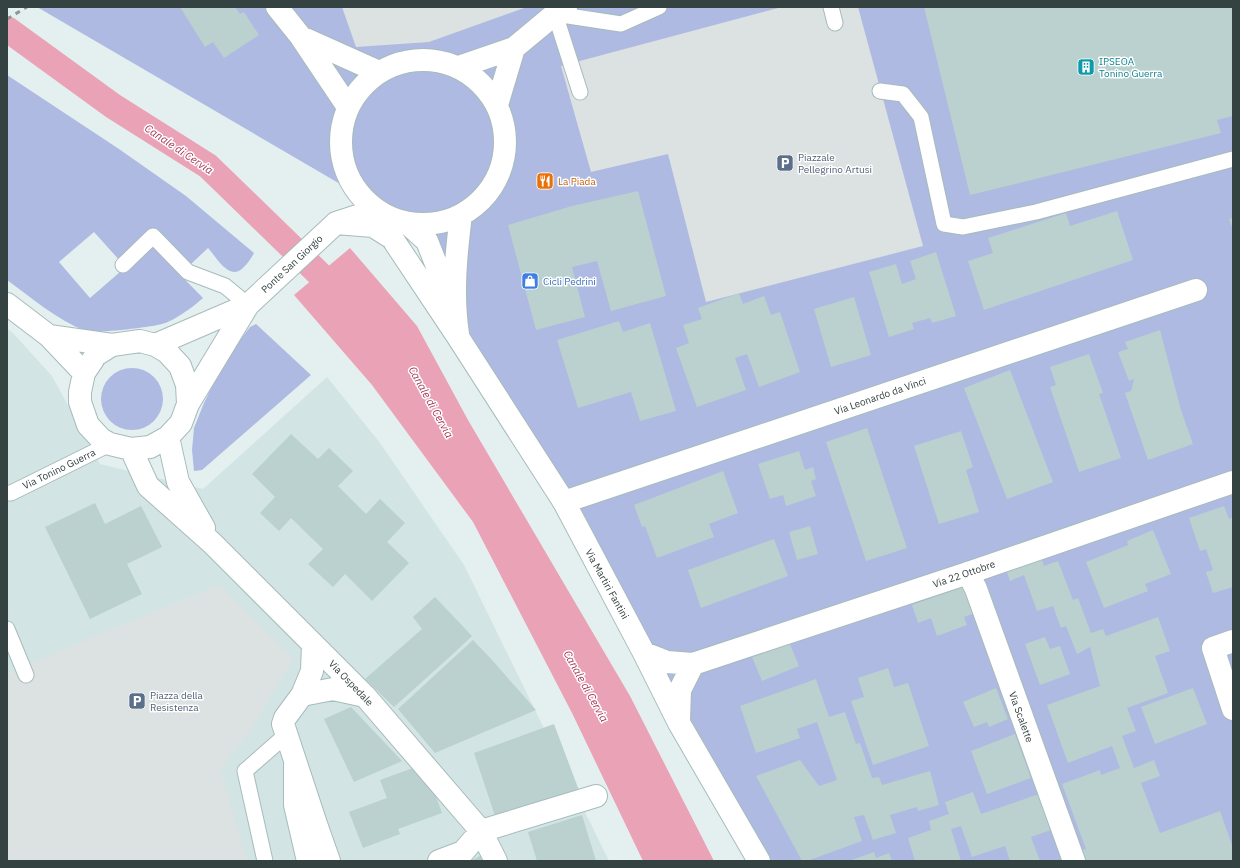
<svg xmlns="http://www.w3.org/2000/svg" width="1240" height="868" font-family="'IBM Plex Sans',sans-serif">
<style>
.residential{fill:#d2e4e4}
.green{fill:#aebae2}
.parking{fill:#dce1e1}
.water{fill:#eaa3b6}
.lines{fill:none;stroke-linecap:round;stroke-linejoin:round}
.canal{stroke:#eaa3b6;stroke-width:26}
.building{fill:#bad1cf}
.service-casing{stroke:#a7bbbb;stroke-width:17}
.minor-casing{stroke:#a7bbbb;stroke-width:24}
.tertiary-casing{stroke:#a7bbbb;stroke-width:24}
.service{stroke:#fff;stroke-width:15}
.minor{stroke:#fff;stroke-width:22}
.tertiary{stroke:#fff;stroke-width:22}
.rail{stroke:#939393;stroke-width:3;stroke-dasharray:5 5;stroke-linecap:butt}
.labels{text-anchor:middle;dominant-baseline:central;stroke-width:3;stroke-linejoin:round;paint-order:stroke}
.culture-label{font-size:10px;fill:#0d838f;stroke:#fff;text-anchor:start}
.service-label{font-size:10px;fill:#4e5e75;stroke:#fff;text-anchor:start}
.food-label{font-size:10px;fill:#c56008;stroke:#fff;text-anchor:start}
.street-label{font-size:10px;fill:#344241;stroke:#fff}
.shop-label{font-size:10px;fill:#366cbe;stroke:#fff;text-anchor:start}
.water-label{font-size:11px;font-style:italic;fill:#a53652;stroke:#fff}
</style>
<rect width="100%" height="100%" fill="#e4f0f0"/>
<path class="residential" d="M7,329l5,3 40,44 48,88 103,25 124,-112 53,66 84,122 145,296h-602z"/>
<path class="green" d="M37,7h1196v854h-463l-363,-638z
M7,75l112,74 67,47 68,57c-3,6 -6,10 -11,15 -14,13 -26,-10 -35,-20l-17,16 -34,-35 -36,33 -27,-30 -35,30 31,36 61,-53 52,53c-10,9 -29,23 -41,26 -11,3 -67,10 -76,7 -29,-11 -54,-33 -79,-51z
M256,324l55,51 -109,95 -8,1 -2,-21 2,-22 10,-25 21,-43 25,-33z
M101 399a31 31 0 1 1 62 0a31 31 0 1 1-62 0Z"/>
<path class="parking" d="M342,7h185l-98,35 -73,5z
M782,7h76l65,239 -217,56 -38,-148 -77,18 -30,-106z
M218,585l75,73 -42,71 -30,41 26,91h-240v-188z"/>
<path class="water" d="M350,248l67,78 51,94 162,276 84,165h-71l-71,-148 -99,-191 -101,-137 -78,-90z"/>
<g class="lines">
<path class="canal" d="M7,29l106,77 95,60 137,133"/>
</g>
<path class="building" d="M180,7h55l5,7 4,-2 15,23 -35,23 -11,-16 -8,5z
M924,7h309v109l-16,4 4,13 -251,62z
M638,191l28,105 -55,15 -14,-50 -25,6 13,50 -49,13 -28,-105 64,-19z
M1117,211l16,49 -149,50 -16,-49 25,-8 -5,-15 78,-25 4,13z
M1233,218v12l-4,-11z
M936,252l20,64 -24,7 -2,-5 -18,5 2,6 -25,8 -20,-65 27,-8 6,20 14,-5 -6,-18z
M739,293l4,11 21,-8 7,19 9,-3 20,60 -41,15 -12,-33 -12,4 11,32 -49,17 -21,-59 13,-5 -6,-18 19,-6 -4,-11z
M854,297l17,58 -40,12 -17,-58z
M619,321l4,11 27,-9 26,88 -36,10 -9,-29 -53,16 -21,-68z
M1160,330l21,80 12,34 -45,16 -23,-67 6,-2 3,-12 -5,2 -11,-29 10,-3 -3,-7z
M1089,354l14,39 -4,1 22,64 -42,14 -29,-85 6,-2 -6,-18z
M1010,370l43,112 -46,17 -43,-111z
M867,428l40,120 -41,13 -40,-119z
M961,431l12,36 -7,3 13,42 -40,12 -25,-78z
M291,434l27,25 11,-11 24,23 -15,15 28,28 14,-15 25,24 -18,19 22,21 -37,38 -27,-27 -12,13 -25,-23 15,-15 -32,-31 -12,13 -19,-18 15,-16 -23,-23z
M799,451l6,19 8,-3 3,12 -5,2 5,15 -30,10 -3,-11 -13,4 -12,-35z
M723,471l15,42 -29,11 5,13 -57,21 -12,-32 -3,1 -8,-22z
M95,503l10,21 36,-18 21,41 -35,17 15,30 -52,25 -45,-92z
M1224,506l5,13 4,-2v70l-20,6 -7,-21 7,-2 -7,-21 -6,2 -11,-33z
M810,526l8,28 -21,6 -8,-28z
M1153,530l18,44 -26,10 3,7 -44,17 -18,-46 42,-17 -1,-4z
M774,539l14,37 -87,32 -13,-38z
M1039,551l5,15 14,-5 15,39 5,-2 13,35 12,-4 3,7 52,-19 12,34 -15,5 13,37 -41,15 9,23 -14,5 12,32 20,-8 6,16 -19,7 19,50 60,-22 13,37v13h-152l-4,-9 9,-3 -24,-65 38,-14 1,5 19,-7 -8,-22 -44,17 -21,-58 53,-19 -10,-39 -13,7 -11,-28 -5,2 -8,-22 -16,5 -13,-36 -14,6 -6,-17z
M965,586l10,27 -11,4 3,8 -30,11 -6,-18 -13,5 -6,-18z
M435,597l37,39 -18,17 -60,54 -29,-28 57,-50 -9,-12z
M787,637l12,29 -37,15 -12,-29z
M1045,637l5,12 10,-3 10,28 -30,11 -15,-41z
M473,640l19,20 44,50 -101,43 -37,-44z
M888,668l6,19 14,-4 21,63 -56,19 -22,-64 13,-4 -6,-19z
M816,679l13,38 16,-5 11,32 4,-1 12,35 7,-1 3,8 48,-14 9,34 -21,6 -1,-4 -27,8 6,18 -23,7 -9,-25 -10,2 8,24 -55,20h-5l-46,-85 44,-16 19,26 18,-6 -20,-58 -20,7 3,9 -44,15 -16,-47z
M996,688l12,31 -19,8 -2,-5 -13,5 -11,-25z
M1193,688l14,36 -52,20 -14,-37z
M351,707l51,54 -48,21 -30,-63z
M554,724l26,69 -83,29 -23,-69z
M1015,734l16,44 -44,16 -16,-43z
M424,764l18,49 -44,16 2,5 -37,14 -14,-36 38,-14 -7,-18z
M973,792l8,22 58,-20 12,36 -20,7 9,24h-30l-5,-15 -33,11 -11,-31 -10,3 10,32h-46l-7,-23 23,-8 -2,-9 20,-7 -4,-12z
M582,815l14,46h-59l-9,-29z
M492,849l3,12h-24z
M874,852l2,6 13,-5 3,8h-43z"/>
<g class="lines">
<defs>
<path id="service" d="M831,7l4,16
M880,91l23,3 18,23 23,107 19,3 73,-15 197,-53
M580,92l-25,-78 66,10 38,-17
M123,265l30,-29 35,36 37,14 23,19
M7,493h4l99,-49
M7,629l19,46
M265,861l-20,-90 41,-36"/>
<path id="minor" d="M564,502l632,-212
M968,573l8,16 98,272
M1233,641l-20,7 20,61
M295,766v39l13,56
M481,831l115,-35"/>
<path id="tertiary" d="M277,7l24,30 47,70
M301,37l78,35
M341 142a82 82 0 1 1 164 0a82 82 0 1 1-164 0Z
M459,67l55,-19 41,-34 11,-7
M497,105l17,-57
M336,223l37,3 19,12 66,99 106,165 80,151 35,70 80,138
M407,223l20,18 24,61
M7,304l42,32 35,37
M458,334c-6,-40 -2,-79 3,-119
M49,336l63,9
M155,345l93,-40
M188,404l-1,-19 -7,-19 -13,-14 -12,-7 -15,-4 -28,4 -16,10 -12,18 -4,19v10l8,23 13,14 9,5 21,5 19,-2 18,-10 13,-14 7,-19 60,-99 88,-82 40,-13
M168,437l10,45 26,46
M131,449l17,37 64,57 153,153 116,135 15,30
M313,644l-1,27 -10,24 -17,23 -2,6 33,100 13,37
M644,653l23,9 26,2 275,-91 265,-91
M302,695l31,-6 32,7
M679,720l1,-30 13,-26
M439,861l24,-9 18,-21"/>
</defs>
<use href="#service" class="service-casing"/>
<use href="#minor" class="minor-casing"/>
<use href="#tertiary" class="tertiary-casing"/>
<use href="#service" class="service"/>
<use href="#minor" class="minor"/>
<use href="#tertiary" class="tertiary"/>
<path class="rail" d="M7,19l20,-12"/>
</g>
<defs>
<symbol id="building-square" viewBox="-11 -11 22 22"><rect x="-9" y="-9" width="18" height="18" rx="4" fill="#0f9aa8" stroke="#fff"/><path d="M-4-6H4V6H1V3H-1V6H-4ZM-2.5-4.3h1.7v1.8h-1.7ZM.8-4.3h1.7v1.8H.8ZM-2.5-1h1.7V.8h-1.7ZM.8-1h1.7V.8H.8Z" fill="#fff"/></symbol>
<symbol id="parking-square" viewBox="-11 -11 22 22"><rect x="-9" y="-9" width="18" height="18" rx="4" fill="#5c6f8a" stroke="#fff"/><path d="M-3.5-5.5H1a3.5 3.5 0 0 1 0 7H-1V5.5H-3.5ZM-1-3.4V-.6H.8a1.4 1.4 0 0 0 0-2.8Z" fill="#fff"/></symbol>
<symbol id="restaurant-square" viewBox="-11 -11 22 22"><rect x="-9" y="-9" width="18" height="18" rx="4" fill="#e8710a" stroke="#fff"/><path d="M-5-6h1v4h1v-4h1v4h1v-4h1v5L-1.5 .5V6h-2V.5L-5-1ZM5-6V6H3V1.5H1.5Q1.5-4 5-6Z" fill="#fff"/></symbol>
<symbol id="shop-square" viewBox="-11 -11 22 22"><rect x="-9" y="-9" width="18" height="18" rx="4" fill="#3f7fe0" stroke="#fff"/><path d="M-5-2.5h2.3a2.7 3.5 0 0 1 5.4 0H5L5.5 6h-11ZM-1.5-2.5h3a1.5 2.3 0 0 0-3 0Z" fill="#fff"/></symbol>
</defs>
<g fill-rule="evenodd">
<use href="#building-square" x="1076" y="57" width="20" height="20"/>
<use href="#parking-square" x="775" y="153" width="20" height="20"/>
<use href="#restaurant-square" x="535" y="171" width="20" height="20"/>
<use href="#shop-square" x="520" y="271" width="20" height="20"/>
<use href="#parking-square" x="127" y="691" width="20" height="20"/>
</g>
<g class="labels">
<g class="culture-label">
<text x="1099" y="61">IPSEOA<tspan x="1099" dy="12">Tonino Guerra</tspan></text>
</g>
<g class="service-label">
<text x="798" y="157">Piazzale<tspan x="798" dy="12">Pellegrino Artusi</tspan></text>
<text x="150" y="695">Piazza della<tspan x="150" dy="12">Resistenza</tspan></text>
</g>
<g class="food-label">
<text x="558" y="181">La Piada</text>
</g>
<g class="street-label">
<text transform="translate(292 264) rotate(-43)">Ponte San Giorgio</text>
<text transform="translate(880 396) rotate(-19)">Via Leonardo da Vinci</text>
<text transform="translate(59 469) rotate(-26)">Via Tonino Guerra</text>
<text transform="translate(964 574) rotate(-19)">Via 22 Ottobre</text>
<text transform="translate(607 584) rotate(61)">Via Martiri Fantini</text>
<text transform="translate(351 683) rotate(46)">Via Ospedale</text>
<text transform="translate(1021 717) rotate(70)">Via Scalette</text>
</g>
<g class="shop-label">
<text x="543" y="281">Cicli Pedrini</text>
</g>
<g class="water-label">
<text transform="translate(179 149) rotate(34)">Canale di Cervia</text>
<text transform="translate(431 402) rotate(61)">Canale di Cervia</text>
<text transform="translate(586 686) rotate(61)">Canale di Cervia</text>
</g>
</g>
<rect width="1240" height="868" fill="none" stroke="#344241" stroke-width="16"/>
</svg>
